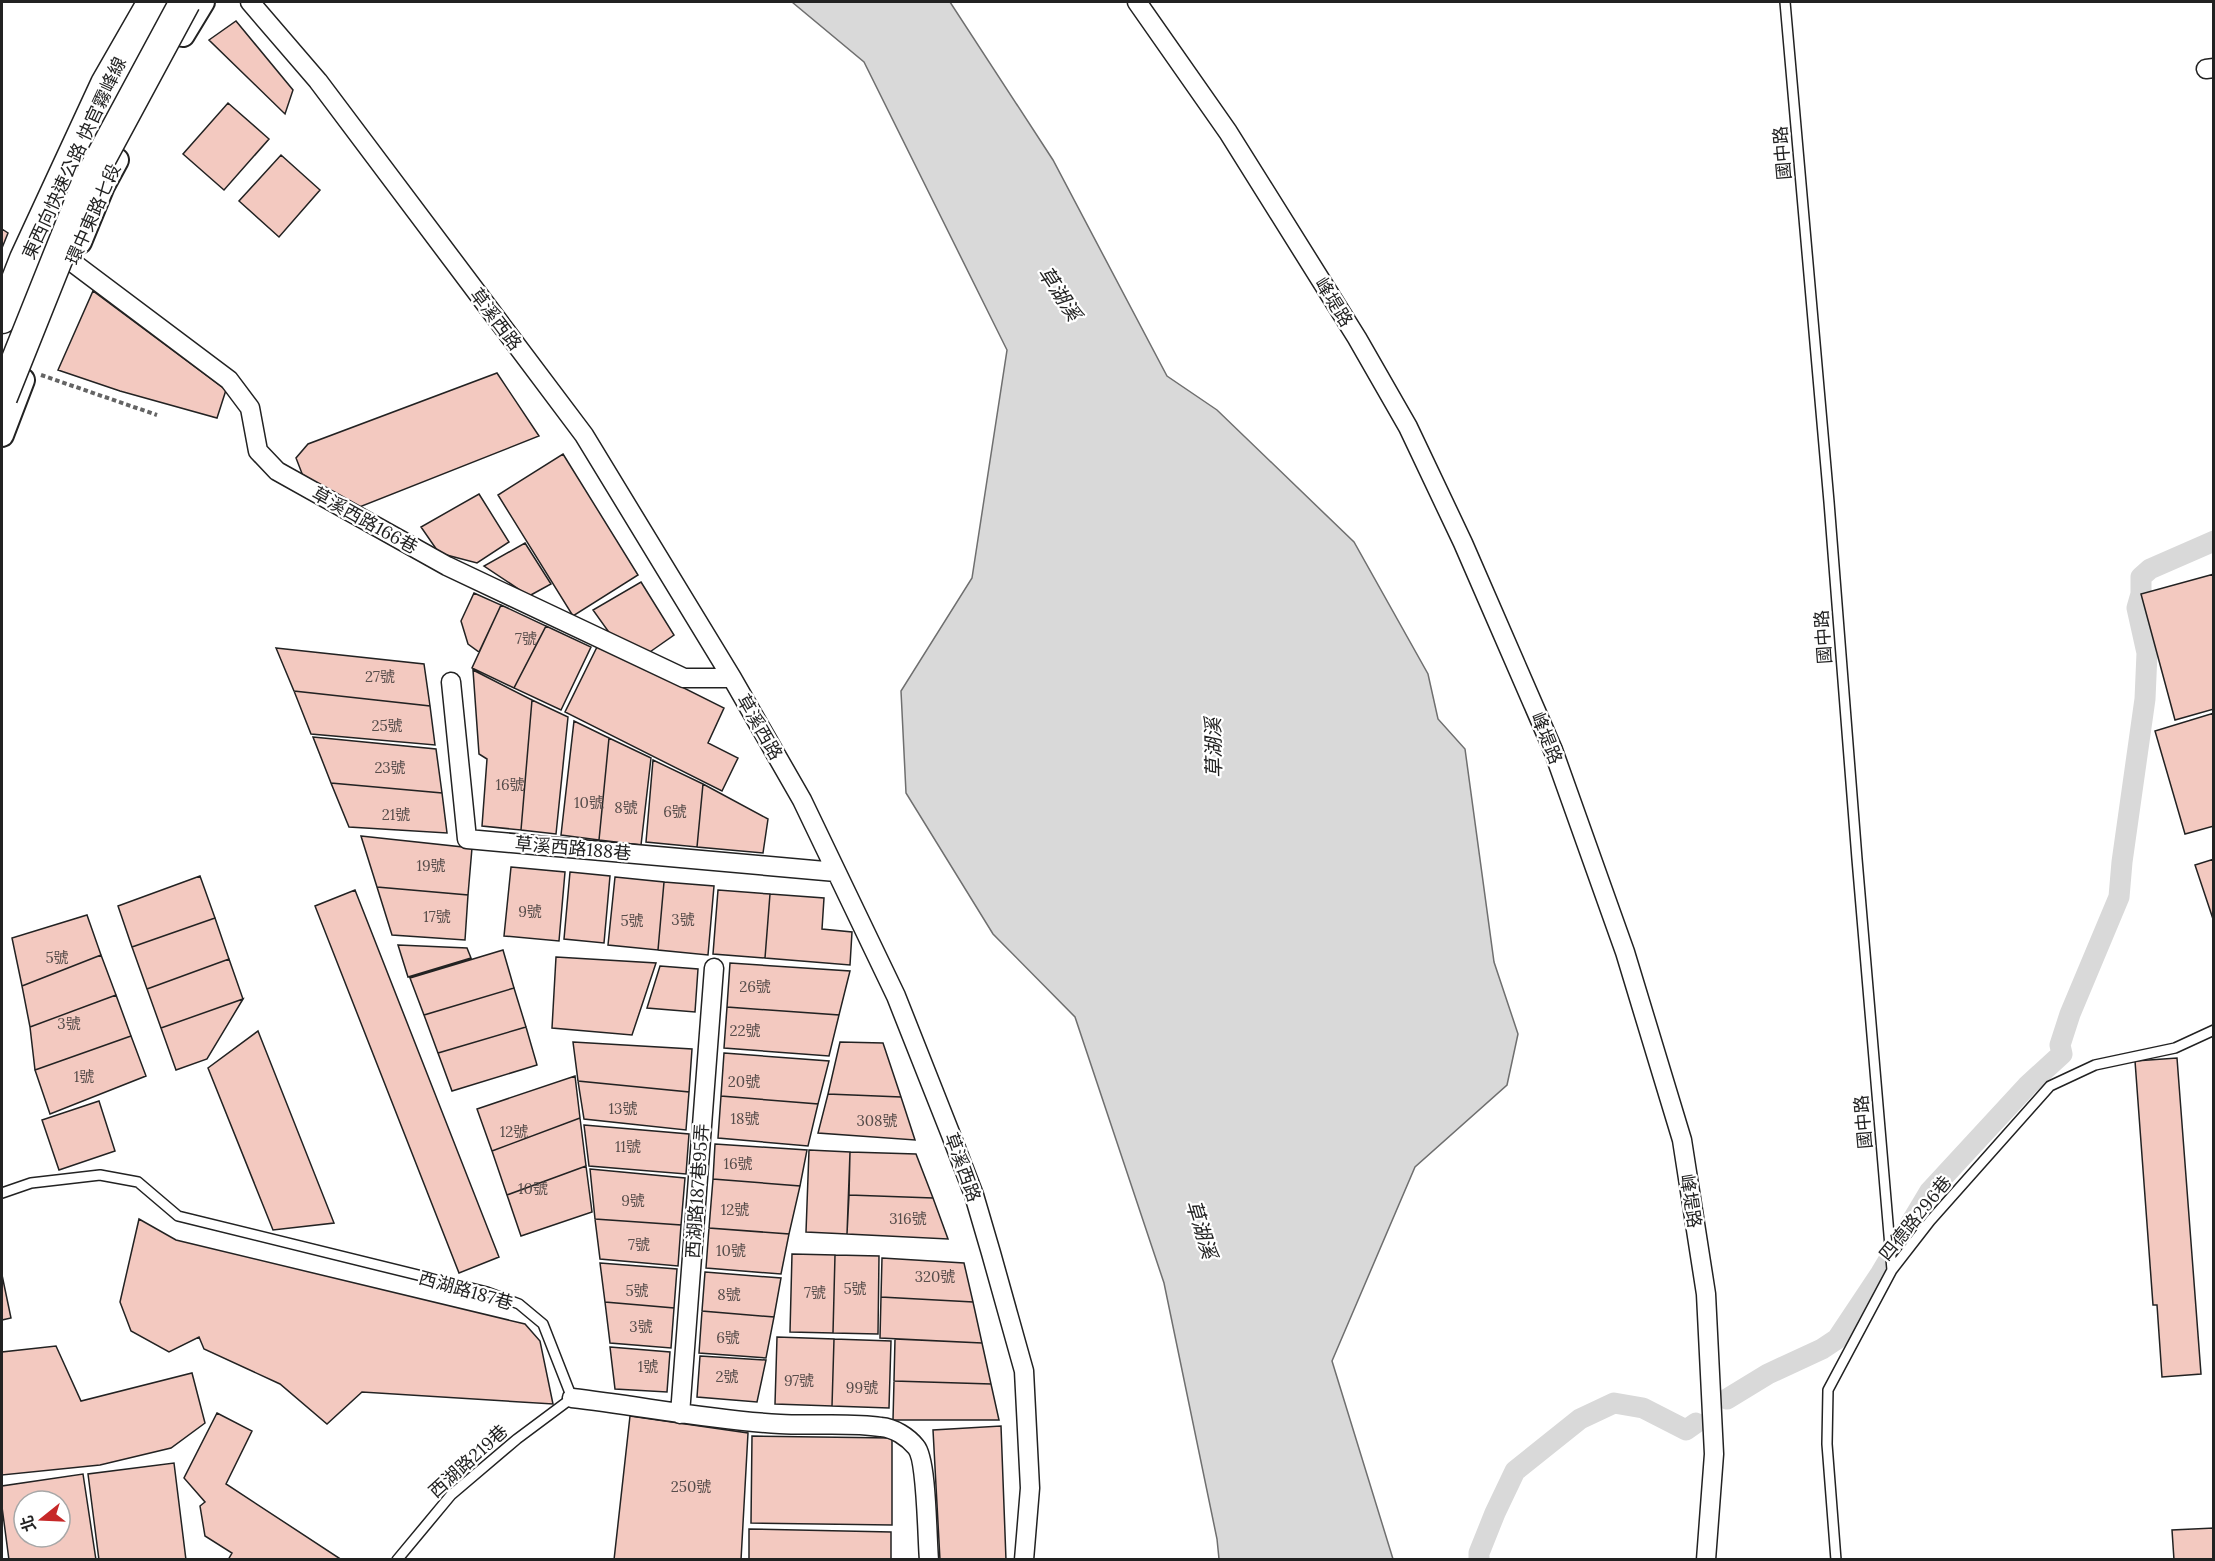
<svg xmlns="http://www.w3.org/2000/svg" width="2215" height="1561" font-family="Lora,'Noto Sans TC',serif">
<style>
.water{fill:#d9d9d9;stroke:#6f6f6f;stroke-width:1.5}
.lines{fill:none;stroke-linecap:round;stroke-linejoin:round}
.canal{stroke:#d9d9d9;stroke-width:21}
.building{fill:#f3c9c0;stroke:#222;stroke-width:1.5;fill-rule:evenodd}
.service-casing{stroke:#222;stroke-width:12}
.minor-casing{stroke:#222;stroke-width:21}
.tertiary-casing{stroke:#222;stroke-width:26}
.trunk-casing{stroke:#222;stroke-width:33}
.path{stroke:#646464;stroke-width:4;stroke-dasharray:4.5 3;stroke-linecap:butt}
.service{stroke:#fff;stroke-width:9}
.minor{stroke:#fff;stroke-width:18}
.tertiary{stroke:#fff;stroke-width:22}
.trunk{stroke:#fff;stroke-width:30}
.trunk-bridge-casing{stroke:#222;stroke-width:33;stroke-linecap:butt}
.trunk-bridge{stroke:#fff;stroke-width:30}
.labels{text-anchor:middle;dominant-baseline:central;stroke-width:4.5;stroke-linejoin:round;paint-order:stroke}
.number-label{font-size:15px;fill:#564c4a}
.street-label{font-size:18px;fill:#222;stroke:#fff}
.water-label{font-size:20px;font-style:italic;fill:#222;stroke:#fff}
</style>
<rect width="100%" height="100%" fill="#fff"/>
<path class="water" d="M792,2h158l103,158 114,216 50,34 137,132 74,132 10,45 27,30 29,213 24,72 -11,51 -92,82 -83,194 61,198h-174l-2,-20 -53,-256 -89,-266 -82,-83 -87,-141 -5,-102 71,-113 35,-228 -143,-288z"/>
<g class="lines">
<path class="canal" d="M1727,1399l41,-25 54,-25 15,-10 44,-66 49,-82 97,-105 35,-32 -2,-9 10,-31 49,-117 3,-35 23,-163 2,-46 -10,-45 4,-14v-17l9,-8 64,-28
M1479,1560v-7l16,-40 20,-42 65,-52 34,-16 29,5 43,22 10,-7"/>
</g>
<path class="building" d="M236,21l57,69 -8,24 -76,-74z
M228,103l41,36 -45,51 -41,-36z
M281,155l39,35 -41,47 -40,-36z
M2,229l6,4 -6,15z
M93,291l133,99 -9,28 -97,-27 -62,-21z
M497,373l42,63 -182,72 -49,-19 -12,-31 12,-14z
M563,454l75,121 -65,41 -75,-121z
M479,494l30,48 -32,21 -38,-10 -18,-26z
M525,543l26,41 -22,12 -45,-30z
M2214,574v135l-39,11 -34,-126z
M641,582l33,53 -27,19 -34,-16 -20,-28z
M474,593l27,12 -22,47 -11,-8 -7,-23z
M501,605l45,21 -32,62 -42,-20z
M546,626l45,21 -30,63 -47,-22z
M598,645l126,63 -16,35 30,15 -16,33 -157,-79z
M276,648l148,16 6,42 -136,-15z
M473,670l59,30 -11,130 -39,-4 5,-67 -8,-5z
M294,691l136,15 5,39 -124,-11z
M532,700l36,17 -12,117 -35,-4z
M2214,713v113l-29,8 -30,-103z
M574,721l35,17 -10,102 -38,-5z
M313,737l123,12 6,44 -111,-10z
M609,738l42,20 -10,87 -42,-5z
M653,760l50,24 -6,63 -51,-5z
M331,783l111,10 5,40 -98,-6z
M703,784l65,35 -5,34 -66,-6z
M361,836l111,12 -4,47 -91,-8z
M2214,859v63l-19,-57z
M511,867l54,5 -6,69 -55,-5z
M570,872l40,4 -6,67 -40,-4z
M200,876l15,42 -83,29 -14,-41z
M615,877l49,5 -6,68 -50,-5z
M664,882l50,4 -6,69 -50,-5z
M377,887l91,8 -3,45 -73,-5z
M355,890l144,367 -40,16 -144,-367z
M718,890l52,4 -5,64 -52,-4z
M770,894l54,4 -2,31 30,3 -2,33 -85,-7z
M87,915l14,40 -79,31 -10,-48z
M215,918l14,41 -82,30 -15,-42z
M398,945l69,3 4,10 -63,19z
M503,950l11,38 -90,27 -14,-37z
M101,955l15,40 -86,32 -8,-41z
M556,957l100,6 -24,72 -80,-7z
M229,959l14,40 -82,29 -14,-39z
M730,963l120,8 -11,44 -112,-8z
M660,966l38,3 -3,43 -48,-4z
M514,988l12,39 -88,26 -14,-38z
M116,995l15,41 -96,34 -5,-43z
M243,999l-36,60 -31,11 -15,-42z
M727,1007l112,8 -10,41 -105,-8z
M526,1027l11,38 -85,26 -14,-38z
M258,1031l76,192 -61,7 -65,-162z
M131,1036l15,40 -96,38 -15,-44z
M573,1042l119,7 -3,43 -111,-11z
M840,1042l43,1 18,54 -73,-3z
M724,1053l105,8 -11,43 -97,-8z
M2177,1058l24,316 -39,3 -5,-72h-4l-18,-244z
M575,1076l5,42 -88,33 -15,-42z
M578,1081l111,11 -3,38 -102,-11z
M828,1094l73,3 14,43 -97,-7z
M721,1096l97,8 -10,42 -90,-8z
M99,1101l16,50 -56,19 -17,-50z
M580,1118l6,48 -79,29 -15,-44z
M584,1125l105,9 -3,40 -97,-8z
M715,1144l92,6 -7,36 -87,-7z
M809,1150l41,2 -3,82 -41,-2z
M850,1152l66,2 17,44 -84,-3z
M586,1166l6,46 -71,24 -14,-41z
M590,1169l95,9 -4,47 -86,-6z
M713,1179l87,7 -11,48 -80,-6z
M849,1195l84,3 15,41 -101,-5z
M139,1219l37,21 349,84 15,17 13,63 -191,-12 -35,32 -47,-40 -76,-35 -5,-12 -30,15 -38,-21 -11,-29z
M595,1219l86,6 -3,41 -78,-7z
M709,1228l80,6 -8,40 -75,-6z
M792,1254l43,1 -2,78 -43,-1z
M835,1255l44,1 -1,78 -45,-1z
M882,1258l82,5 9,39 -92,-5z
M600,1263l77,6 -3,39 -69,-6z
M705,1272l76,6 -7,39 -72,-6z
M2,1275l9,43 -9,2z
M881,1297l92,5 9,41 -102,-5z
M605,1302l69,6 -3,40 -61,-5z
M702,1311l72,6 -8,41 -67,-5z
M777,1337l57,2 -2,67 -57,-2z
M834,1339l57,2 -2,67 -57,-2z
M895,1339l87,4 9,41 -97,-3z
M56,1346l25,55 111,-28 13,50 -34,25 -71,17 -98,10v-123z
M610,1347l60,5 -3,40 -52,-3z
M700,1356l66,4 -9,42 -60,-5z
M894,1381l97,3 8,36h-106z
M217,1413l35,18 -26,53 116,76h-114l4,-7 -27,-17 -5,-30 5,-4 -21,-24z
M630,1416l118,17 -7,127h-127z
M1001,1426l5,134h-66l-7,-130z
M752,1436l140,2v87l-141,-2z
M174,1463l12,97h-87l-11,-86z
M83,1474l13,86h-87l-7,-53v-21zM24,1501h36v36h-36z
M2214,1528v32h-40l-2,-30z
M749,1529l142,3v28h-142z"/>
<g class="lines">
<defs>
<path id="service" d="M1785,2l44,500 28,357 35,411
M2,1193l29,-10 69,-8 38,7 40,34 309,76 32,12 24,20 29,74 -55,41 -66,56 -54,65
M1836,1560l-9,-116 1,-54 64,-120 38,-49 120,-135 45,-21 80,-17 39,-18"/>
<path id="minor" d="M250,2l68,79 266,354 148,243 70,122 94,196 55,139 23,60 17,58 33,118 6,117 -6,72
M1137,2l91,130 129,206 51,89 55,116 90,207 72,202 57,188 24,154 8,160 -8,106
M2206,69l8,-1
M72,262l157,118 21,28 8,43 19,20 170,95 237,112h48
M451,682l16,157 369,33
M572,1398c69,8 138,22 208,26 33,2 69,-2 101,3 13,1 27,10 35,20 11,12 11,92 13,113
M680,1414l34,-446"/>
<path id="tertiary" d="M183,35l20,-33
M80,242l23,-56 14,-26
M2,435l21,-55"/>
<path id="trunk" d="M2,318l23,-59 81,-175 47,-82"/>
</defs>
<use href="#service" class="service-casing"/>
<use href="#minor" class="minor-casing"/>
<use href="#tertiary" class="tertiary-casing"/>
<use href="#trunk" class="trunk-casing"/>
<path class="path" d="M41,375l116,40"/>
<use href="#service" class="service"/>
<use href="#minor" class="minor"/>
<use href="#tertiary" class="tertiary"/>
<use href="#trunk" class="trunk"/>
<defs>
<path id="trunk-bridge" d="M2,397l86,-215 97,-180"/>
</defs>
<use href="#trunk-bridge" class="trunk-bridge-casing"/>
<use href="#trunk-bridge" class="trunk-bridge"/>
</g>
<g class="labels">
<g class="number-label">
<text x="526" y="638">7號</text>
<text x="380" y="676">27號</text>
<text x="387" y="725">25號</text>
<text x="390" y="767">23號</text>
<text x="510" y="784">16號</text>
<text x="589" y="802">10號</text>
<text x="626" y="807">8號</text>
<text x="675" y="811">6號</text>
<text x="396" y="814">21號</text>
<text x="431" y="865">19號</text>
<text x="530" y="911">9號</text>
<text x="437" y="916">17號</text>
<text x="683" y="919">3號</text>
<text x="632" y="920">5號</text>
<text x="57" y="957">5號</text>
<text x="755" y="986">26號</text>
<text x="69" y="1023">3號</text>
<text x="745" y="1030">22號</text>
<text x="84" y="1076">1號</text>
<text x="744" y="1081">20號</text>
<text x="623" y="1108">13號</text>
<text x="745" y="1118">18號</text>
<text x="877" y="1120">308號</text>
<text x="514" y="1131">12號</text>
<text x="628" y="1146">11號</text>
<text x="738" y="1163">16號</text>
<text x="533" y="1188">10號</text>
<text x="633" y="1200">9號</text>
<text x="735" y="1209">12號</text>
<text x="908" y="1218">316號</text>
<text x="639" y="1244">7號</text>
<text x="731" y="1250">10號</text>
<text x="935" y="1276">320號</text>
<text x="855" y="1288">5號</text>
<text x="637" y="1290">5號</text>
<text x="815" y="1292">7號</text>
<text x="729" y="1294">8號</text>
<text x="641" y="1326">3號</text>
<text x="728" y="1337">6號</text>
<text x="648" y="1366">1號</text>
<text x="727" y="1376">2號</text>
<text x="799" y="1380">97號</text>
<text x="862" y="1387">99號</text>
<text x="691" y="1486">250號</text>
</g>
<g class="street-label">
<text transform="translate(1782 153) rotate(-95)">國中路</text>
<text transform="translate(74 158) rotate(-65)">東西向快速公路 快官霧峰線</text>
<text transform="translate(93 214) rotate(-66)">環中東路七段</text>
<text transform="translate(1334 302) rotate(58)">峰堤路</text>
<text transform="translate(496 319) rotate(53)">草溪西路</text>
<text transform="translate(365 520) rotate(29)">草溪西路166巷</text>
<text transform="translate(1823 637) rotate(-94)">國中路</text>
<text transform="translate(760 727) rotate(60)">草溪西路</text>
<text transform="translate(1547 738) rotate(68)">峰堤路</text>
<text transform="translate(573 848) rotate(5)">草溪西路188巷</text>
<text transform="translate(1863 1122) rotate(-95)">國中路</text>
<text transform="translate(963 1167) rotate(70)">草溪西路</text>
<text transform="translate(697 1191) rotate(-86)">西湖路187巷95弄</text>
<text transform="translate(1691 1201) rotate(81)">峰堤路</text>
<text transform="translate(1915 1218) rotate(-51)">四德路296巷</text>
<text transform="translate(466 1290) rotate(16)">西湖路187巷</text>
<text transform="translate(468 1461) rotate(-42)">西湖路219巷</text>
</g>
<g class="water-label">
<text transform="translate(1060 293) rotate(57)">草湖溪</text>
<text transform="translate(1213 748) rotate(-91)">草湖溪</text>
<text transform="translate(1202 1229) rotate(73)">草湖溪</text>
</g>
</g>
<rect width="2215" height="1561" fill="none" stroke="#222222" stroke-width="6"/>
<g transform="translate(42 1519) rotate(252)"><circle r="28" fill="#ffffff" stroke="#a7a7a7" stroke-width="1.5"/>
<path d="M0-4.5L10 22L0 15L-10 22Z" fill="#c62828"/>
<text y="-9" font-size="16" font-weight="bold" text-anchor="middle" fill="#222222">北</text>
</g>
</svg>
